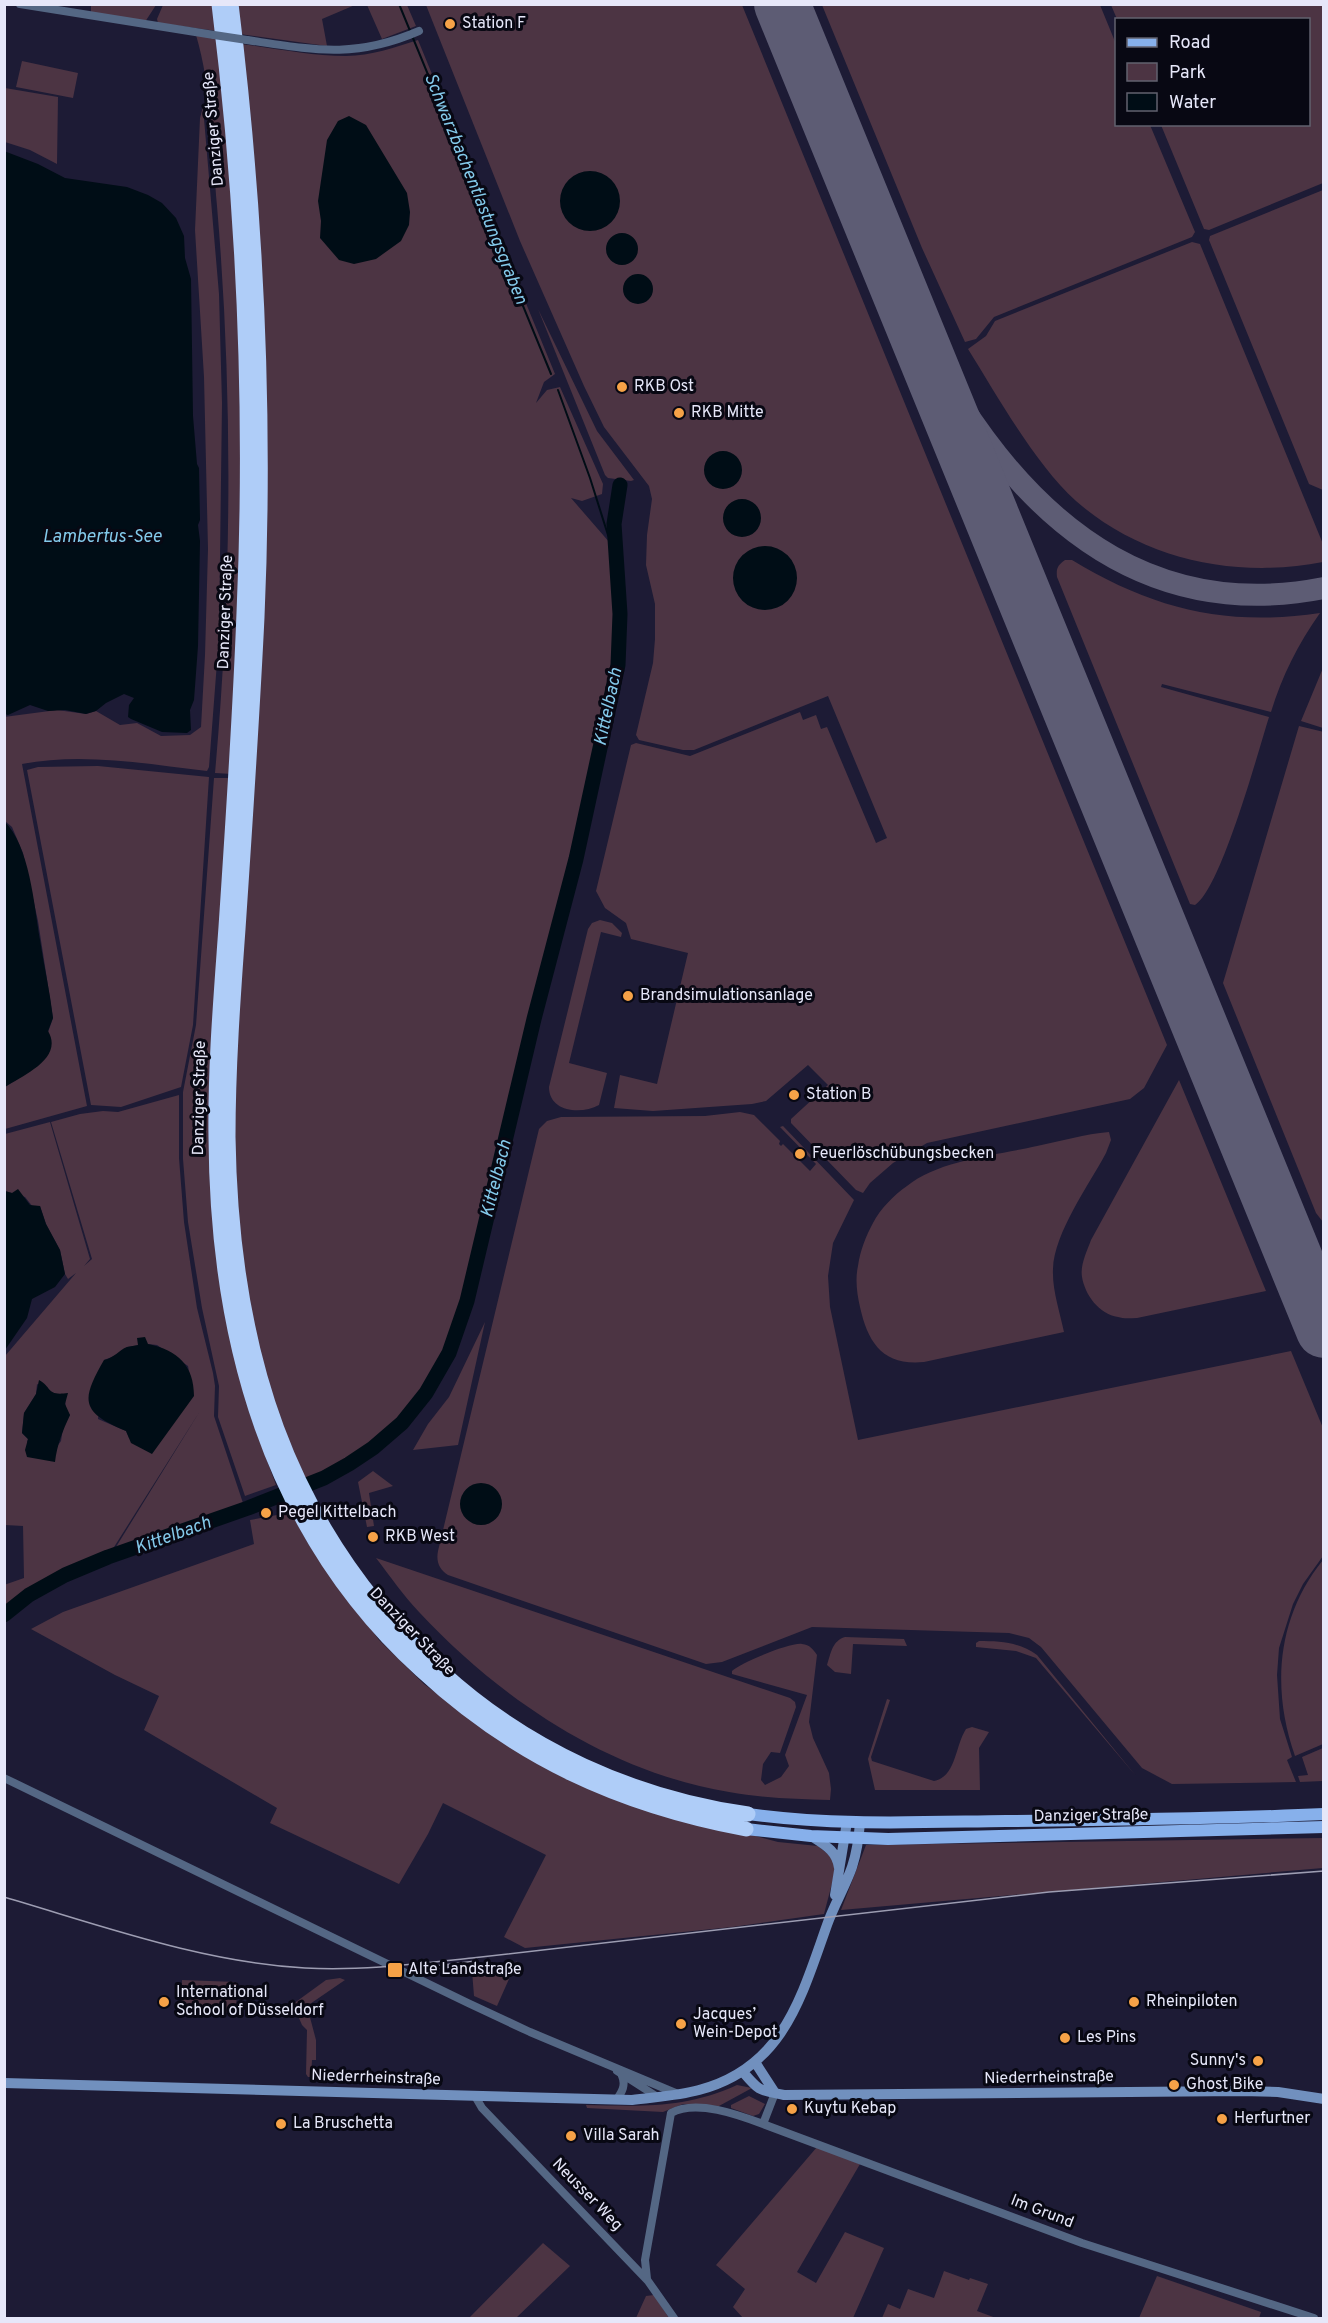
<svg xmlns="http://www.w3.org/2000/svg" width="1328" height="2323" font-family="Overpass,sans-serif">
<style>
.green{fill:#4c3443;fill-rule:evenodd}
.water{fill:#000d16}
.lines{fill:none;stroke-linecap:round;stroke-linejoin:round}
.stream{stroke:#000d16;stroke-width:2}
.river{stroke:#000d16;stroke-width:15}
.taxiway{stroke:#5d5c74;stroke-width:22}
.runway{stroke:#5d5c74;stroke-width:56}
.street{stroke:#546784;stroke-width:8}
.secondary{stroke:#7190be;stroke-width:10}
.primary{stroke:#87b0eb;stroke-width:12}
.highway{stroke:#afcdf8;stroke-width:15}
.tram{stroke:#9d9db2;stroke-width:1.5}
.rail-casing{stroke:#9d9db2;stroke-width:4.5}
.rail{stroke:#080813;stroke-width:2;stroke-dasharray:7;stroke-linecap:butt}
.street-bridge{stroke:#546784;stroke-width:8}
.poi-dot{fill:#f6a247;stroke:#080813;stroke-width:2}
.labels{text-anchor:middle;dominant-baseline:central;stroke-width:6;stroke-linejoin:round;paint-order:stroke}
.poi-label{font-size:16px;fill:#e6e7f9;stroke:#080813;text-anchor:start}
.street-label{font-size:16px;fill:#e6e7f9;stroke:#080813}
.water-label{font-size:18px;font-style:italic;fill:#84caeb;stroke:#080813}
</style>
<rect width="100%" height="100%" fill="#1d1b35"/>
<path class="green" d="M91,5h65l-11,17 -54,-8z
M163,5h192l-33,14 5,27 -169,-23 -1,-4z
M367,5h40l9,21 -34,13z
M426,5h316l425,1040 -23,43 -14,11 -203,44 -34,20 -23,20 -7,10 -7,-3 -65,-67v-4l37,-34 -20,-20 -42,36 -14,3 -99,7 -39,-3 6,-33 37,9 31,-131 -57,-14 -5,-16 -21,-15 -9,-17 35,-146 5,-2 54,13 110,-44 3,8 13,-5 5,14 6,-2 49,116 11,-5 -59,-142 -134,54h-11l-44,-10 -3,-5 17,-72 2,-24v-35l-9,-39 1,-30 5,-36 -3,-13 -45,-59 -20,-41 -64,-145z
M822,5h278l16,39v80l34,1 45,107 -3,5 -198,80 -18,22 -11,3 -43,-94z
M1111,5h212v178l-114,47 -5,-1 -43,-104 147,-1v-104l-191,-1z
M196,35l23,4 17,182 8,275 -12,278 -17,-1c17,-188 18,-379 2,-567 -5,-57 -5,-117 -21,-171z
M418,40l137,334 -11,8 -8,21 11,-13 13,-3 43,97 -1,10 -20,7 -11,-3 39,45 3,42 3,75 -152,641c-6,16 -10,33 -17,49 -25,62 -80,108 -141,132l-13,-25 -35,-104 -20,-124 -4,-90 1,-90 19,-270 -13,-735c34,4 70,12 105,12 25,0 49,-9 72,-16z
M22,61l56,12 -5,25 -57,-11z
M5,88l53,9 -1,67 -27,-14 -25,-8z
M203,107l16,187 3,109 -3,233 -10,131 -2,4c-61,-7 -124,-19 -185,-7l65,342 -82,23v-42l31,-20 17,-49 -15,-97 -15,-68 -11,-26 -7,-6 -1,-104 53,-7 29,4 10,-3 24,14 17,-2 24,13 29,-1 11,-8 4,-72 3,-106 -4,-172 -9,-147 5,-112z
M1323,190v300l-14,-6 -100,-244 1,-4z
M1192,242l8,2 123,300v18c-86,17 -180,-2 -247,-61 -41,-37 -78,-104 -108,-152l18,-13 9,-15z
M538,309l59,122 37,49 -3,1 -23,-3 -3,-3z
M1065,560h7c81,49 154,67 248,53 -22,31 -38,63 -49,99l-109,-28 -1,3 108,30c-11,35 -48,172 -74,188l-5,-1 -133,-327c-1,-9 1,-12 8,-17z
M1323,668v60l-22,-7z
M1299,726l25,6 -1,490 -7,-9 -93,-230z
M98,766l111,11 -16,248 -12,62 -60,20 -30,-2 -64,-335 11,-3z
M214,778h17l-19,270 39,369 25,68 -31,11 -27,-79 1,-31 -17,-78 -14,-86 -5,-63v-67l13,-67z
M600,920l12,3 10,10 -1,4 -20,-5 -32,131 38,10 -8,32c-18,10 -50,7 -50,-18l39,-158 4,-6z
M1179,1080l87,211 -129,27c-7,0 -13,1 -19,-1 -19,-3 -33,-22 -36,-40 -2,-12 5,-26 9,-37z
M179,1095v63l5,64 13,86 16,65 2,13 -1,30 30,90 -133,49 89,-144 -91,144 -41,16 -39,21 -24,20 -1,-27 20,-7 -1,-52 -18,-1v-169l71,-83 -8,6 -3,-5 -5,-24 -14,-26 -6,-18 -7,1 -8,-10 -20,-6v-57l45,-12 40,137 -6,7 8,-7 -41,-137 29,-8 23,-3 15,1zM148,1344l9,1 31,21 5,27 -64,45 -3,-7 -28,-12 6,-59 13,-5 10,-8zM37,1384l28,15 1,12 4,4 -7,13 -2,13 -5,7 -29,-6 1,-3 -6,-6 2,-20 12,-19z
M740,1112l14,3 26,26 -1,3 2,2 2,-2 27,27 6,-7 -36,-37 3,-1 71,74 -21,43 -5,33 2,31 28,133 433,-89 32,77v128l-20,28 -10,20 -14,44 -2,27 3,44 12,38 -5,3 9,22 -124,2 -30,-16 -101,-121 -12,-9 -20,-5 -197,-6 -90,35 -16,2 -258,-89c-9,-6 -12,-13 -10,-24l101,-422 8,-8 14,-4 144,-1z
M1109,1132l2,8 -5,13c-17,32 -52,80 -53,116 -1,21 7,43 11,63l-140,30c-41,4 -56,-19 -64,-55 -3,-13 -5,-28 -2,-41 2,-15 8,-30 15,-43 7,-14 21,-28 34,-37 31,-26 91,-31 130,-40 24,-5 48,-12 72,-14z
M485,1322l-27,123 -45,5 15,-26 21,-27z
M373,1471l20,15 -24,7 5,33 -7,1 -9,-45z
M287,1505l22,40 70,95 45,44 54,40 266,109 34,9 40,4 16,13 1,13 -11,42 -92,13 -207,21 -21,-11 42,-82 -103,-52 -15,31 -29,50 -129,-61 7,-15 -133,-78 15,-34 -44,-21 -84,-46 32,-17 191,-68 -4,-24 27,-5z
M376,1558l414,140 5,4 1,5 -16,46 -9,-1 -8,12 -2,16 4,5 16,-8 8,-11 -4,-11 22,-60 -75,-21v-3c8,-8 59,-29 70,-27 8,1 11,5 15,11l-8,67 4,16 16,35 2,16 -1,11c-34,-1 -67,-2 -101,-8 -120,-20 -228,-92 -310,-180 -16,-17 -29,-36 -43,-54z
M1323,1560v184l-28,12c-24,-68 -18,-139 28,-196z
M845,1637l59,2 3,7 -54,-2 -2,30 -16,-2 -8,-7c4,-12 5,-24 18,-28z
M979,1641c21,0 40,1 58,14l99,121 -100,-118 -20,-7 -40,-4v-4z
M887,1699l3,1 -19,57 1,4 62,20c22,-4 21,-35 32,-52l6,-2 17,5 -10,16 1,42h-105l-7,-31z
M1323,1748v33l-23,1 -2,-6 10,-1 -6,-18z
M1323,1838v30l-482,42 25,-65z
M517,1961l-20,45 -23,-10 -2,-25 36,-4z
M340,1978l5,2 -38,26 9,34v20h-4l-1,17h-3l-2,-3 1,-44 -5,-5 -9,-21 33,-24z
M182,1980l55,2 -1,31 -55,-2z
M737,2085l15,3 -33,18 -36,-2 -20,8 -76,-4 -1,-3c56,1 98,4 151,-20z
M749,2096l16,8 -6,10 -6,2 -22,-8v-3z
M817,2147l43,17 -63,108 19,11 29,-51 39,16 -31,70h-110l-10,-11 12,-18 -29,-24z
M543,2243l27,23 -54,52h-47z
M944,2271l25,9 1,-2 18,6 -11,27 19,7h-114l6,-14 12,5 8,-20 26,9z
M1157,2276l104,36 -2,6h-120z
M654,2295l15,23h-33l10,-22z"/>
<path class="water" d="M349,116l17,9 41,68 3,19 -1,13 -8,16 -25,18 -22,5 -15,-4 -19,-22 1,-17 -3,-20 9,-61 11,-19z
M4,151l34,13 27,14 62,9 21,8 14,8 14,15 8,18 1,22 6,21 2,137 4,48 2,4 1,52 -2,5 2,16 -2,105 -4,54 -4,10 1,20 -4,3 -25,-1 -31,-13 -3,-2 1,-12 5,-7 -10,-4 -18,9 -10,8 -10,3 -21,-4 -17,1 -18,-6 -22,10 -3,-1z
M560 201a30 30 0 1 1 60 0a30 30 0 1 1-60 0Z
M606 249a16 16 0 1 1 32 0a16 16 0 1 1-32 0Z
M623 289a15 15 0 1 1 30 0a15 15 0 1 1-30 0Z
M704 470a19 19 0 1 1 38 0a19 19 0 1 1-38 0Z
M723 518a19 19 0 1 1 38 0a19 19 0 1 1-38 0Z
M733 578a32 32 0 1 1 64 0a32 32 0 1 1-64 0Z
M4,821c26,25 30,84 36,119 4,26 10,52 13,78l-5,13c16,27 -24,44 -43,56z
M18,1189l12,16 10,1 6,18 14,26 5,24 -10,13 -23,12 -5,19 -22,32v-159l7,2z
M145,1337l3,7c30,6 46,22 46,52l-42,58 -21,-11 -5,-12c-46,-19 -45,-31 -22,-71 10,-2 15,-10 23,-13 4,-1 7,-1 11,-2l-1,-7z
M39,1380c14,8 7,16 29,13l-3,11 5,11c-7,15 -13,30 -15,47l-28,-5 -2,-7 3,-11 -6,-6 2,-20 12,-19z
M460 1504a21 21 0 1 1 42 0a21 21 0 1 1-42 0Z"/>
<g class="lines">
<path class="stream" d="M399,4l152,370
M558,390l32,88 18,57 5,9"/>
<path class="river" d="M4,1615l25,-20 36,-20 43,-18 140,-49 76,-30 25,-14 24,-16 29,-25 24,-30 23,-40 18,-52 67,-282 42,-160 42,-194 2,-51 -6,-90 6,-39"/>
<path class="taxiway" d="M901,296c18,36 36,73 59,107 85,132 201,217 364,185
M1298,1268l12,17 14,11"/>
<path class="runway" d="M782,4l542,1326"/>
<path class="street" d="M20,4l194,31
M247,40c67,10 107,19 172,-9
M4,1778l464,225 62,29 148,62
M617,2071l39,25
M475,2096l7,12 166,173 26,37
M617,2099c5,-7 9,-14 5,-23
M763,2124l319,119 232,75
M647,2279l-2,-19 26,-147c25,-14 68,2 92,11l12,-31"/>
<path class="secondary" d="M811,1836c14,9 26,15 28,32
M835,1895l12,-73
M755,2062l20,31
M743,2072c17,20 16,18 41,23l458,-4 36,1 46,7
M4,2083l628,17c22,-3 45,-4 67,-10 84,-22 102,-92 128,-165 7,-20 18,-38 25,-58 5,-15 7,-30 8,-45"/>
<path class="primary" d="M748,1814c85,12 172,8 258,7 106,-1 212,-2 318,-7
M746,1829l65,7 77,3 436,-12"/>
<path class="highway" d="M219,4c25,202 34,406 25,609 -4,105 -11,210 -18,314 -5,70 -11,140 -10,210 1,200 53,395 205,533 95,88 198,135 325,159
M231,4c25,203 35,409 26,613 -5,104 -12,208 -19,312 -5,69 -10,139 -10,208 3,208 56,391 213,534 85,78 193,127 307,143"/>
<path class="tram" d="M4,1897c99,29 198,65 301,71 56,3 111,-4 167,-10l577,-66 275,-21"/>
<defs>
<path id="rail" d="M422,1969l50,-6"/>
</defs>
<use href="#rail" class="rail-casing"/>
<use href="#rail" class="rail"/>
<path class="street-bridge" d="M214,35l33,5"/>
</g>
<g class="poi-dot">
<circle cx="450" cy="24" r="6"/>
<circle cx="622" cy="387" r="6"/>
<circle cx="679" cy="413" r="6"/>
<circle cx="628" cy="996" r="6"/>
<circle cx="794" cy="1095" r="6"/>
<circle cx="800" cy="1154" r="6"/>
<circle cx="266" cy="1513" r="6"/>
<circle cx="373" cy="1537" r="6"/>
<rect x="387" y="1962" width="16" height="16" rx="3"/>
<circle cx="164" cy="2002" r="6"/>
<circle cx="1134" cy="2002" r="6"/>
<circle cx="681" cy="2024" r="6"/>
<circle cx="1065" cy="2038" r="6"/>
<circle cx="1258" cy="2061" r="6"/>
<circle cx="1174" cy="2085" r="6"/>
<circle cx="792" cy="2109" r="6"/>
<circle cx="1222" cy="2119" r="6"/>
<circle cx="281" cy="2124" r="6"/>
<circle cx="571" cy="2136" r="6"/>
</g>
<g class="labels">
<g class="poi-label">
<text x="462" y="24">Station F</text>
<text x="634" y="387">RKB Ost</text>
<text x="691" y="413">RKB Mitte</text>
<text x="640" y="996">Brandsimulationsanlage</text>
<text x="806" y="1095">Station B</text>
<text x="812" y="1154">Feuerlöschübungsbecken</text>
<text x="278" y="1513">Pegel Kittelbach</text>
<text x="385" y="1537">RKB West</text>
<text x="408" y="1970">Alte Landstraße</text>
<text x="176" y="1993">International<tspan x="176" dy="18">School of Düsseldorf</tspan></text>
<text x="1146" y="2002">Rheinpiloten</text>
<text x="693" y="2015">Jacques’<tspan x="693" dy="18">Wein-Depot</tspan></text>
<text x="1077" y="2038">Les Pins</text>
<text x="1246" y="2061" text-anchor="end">Sunny's</text>
<text x="1186" y="2085">Ghost Bike</text>
<text x="804" y="2109">Kuytu Kebap</text>
<text x="1234" y="2119">Herfurtner</text>
<text x="293" y="2124">La Bruschetta</text>
<text x="583" y="2136">Villa Sarah</text>
</g>
<g class="street-label">
<text transform="translate(214 129) rotate(-95)">Danziger Straße</text>
<text transform="translate(226 612) rotate(-88)">Danziger Straße</text>
<text transform="translate(200 1098) rotate(-89)">Danziger Straße</text>
<text transform="translate(412 1632) rotate(46)">Danziger Straße</text>
<text transform="translate(1091 1816) rotate(-1)">Danziger Straße</text>
<text transform="translate(376 2078) rotate(2)">Niederrheinstraße</text>
<text transform="translate(1049 2078) rotate(-1)">Niederrheinstraße</text>
<text transform="translate(587 2195) rotate(46)">Neusser Weg</text>
<text transform="translate(1042 2212) rotate(21)">Im Grund</text>
</g>
<g class="water-label">
<text transform="translate(475 189) rotate(68)">Schwarzbachentlastungsgraben</text>
<text x="102" y="537">Lambertus-See</text>
<text transform="translate(609 707) rotate(-78)">Kittelbach</text>
<text transform="translate(497 1179) rotate(-76)">Kittelbach</text>
<text transform="translate(173 1536) rotate(-20)">Kittelbach</text>
</g>
</g>
<rect width="1328" height="2323" fill="none" stroke="#e6e7f9" stroke-width="12"/>
<rect x="1115" y="18" width="195" height="108" fill="#080813" stroke="#61616f" stroke-width="1.5"/>
<rect x="1127" y="38" width="30" height="9" fill="#87b0eb" stroke="#61616f" stroke-width="1.5"/>
<text x="1169" y="48" font-size="18" fill="#e6e7f9">Road</text>
<rect x="1127" y="63" width="30" height="18" fill="#4c3443" stroke="#61616f" stroke-width="1.5"/>
<text x="1169" y="78" font-size="18" fill="#e6e7f9">Park</text>
<rect x="1127" y="93" width="30" height="18" fill="#000d16" stroke="#61616f" stroke-width="1.5"/>
<text x="1169" y="108" font-size="18" fill="#e6e7f9">Water</text>
</svg>
